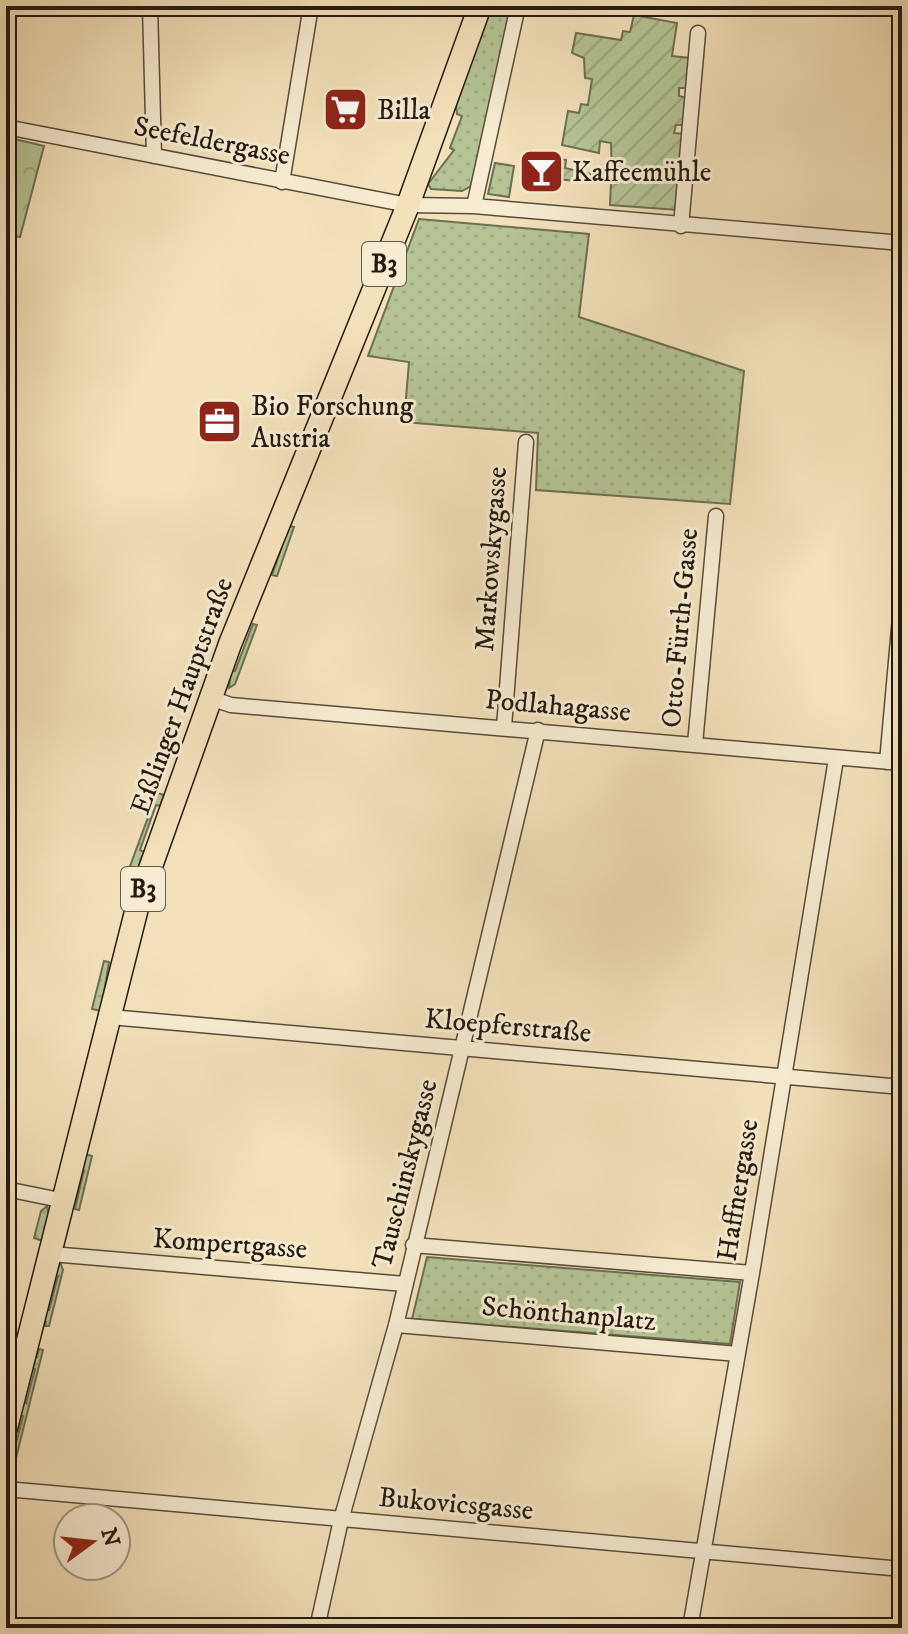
<svg xmlns="http://www.w3.org/2000/svg" width="908" height="1634" font-family="'IM FELL DW Pica',serif">
<style>
.grass{fill:url(#grass-dots);stroke:#6c6f53;stroke-width:2}
.forest{fill:url(#forest-crowns);stroke:#6c6f53;stroke-width:2}
.garden{fill:url(#garden-furrows);stroke:#6c6f53;stroke-width:2}
.lines{fill:none;stroke-linecap:round;stroke-linejoin:round}
.street-casing{stroke:#574c3c;stroke-width:17}
.primary-casing{stroke:#231a12;stroke-width:25}
.street{stroke:#f7ecd2;stroke-width:14}
.primary{stroke:#f3e1ba;stroke-width:22}
.labels{text-anchor:middle;dominant-baseline:central;stroke-width:6;stroke-linejoin:round;paint-order:stroke}
.shield{fill:#f7ecd2;stroke:#63594c;stroke-width:2}
.shield-label{font-size:26px;font-weight:bold;fill:#231a12}
.poi-label{font-size:28px;fill:#231a12;stroke:#f7ecd2;text-anchor:start}
.street-label{font-size:28px;fill:#231a12;stroke:#f7ecd2}
</style>
<defs>
<pattern id="grass-dots" width="8" height="8" patternUnits="userSpaceOnUse" patternTransform="scale(2)"><rect width="8" height="8" fill="#b5c494"/><path d="M2 2h.1M6 6h.1" fill="none" stroke="#9ba87f" stroke-width="1.8" stroke-linecap="round"/></pattern>
<pattern id="forest-crowns" width="20" height="18" patternUnits="userSpaceOnUse" patternTransform="scale(2)"><rect width="20" height="18" fill="#b5c494"/><path d="M2 6a3 3 0 1 1 6 0M12 15a3 3 0 1 1 6 0" fill="none" stroke="#9ba87f"/></pattern>
<pattern id="garden-furrows" width="10" height="10" patternUnits="userSpaceOnUse" patternTransform="scale(2)"><rect width="10" height="10" fill="#b5c494"/><path d="M-1 1l2-2M0 10L10 0M9 11l2-2" fill="none" stroke="#9ba87f"/></pattern>
</defs>
<rect width="100%" height="100%" fill="#f3e1ba"/>
<filter id="stains"><feTurbulence type="fractalNoise" baseFrequency=".0025" numOctaves="4"/><feColorMatrix values="0 0 0 0 .2 0 0 0 0 .09 0 0 0 0 .02 0 0 0 .5 -.17"/></filter>
<radialGradient id="worn" r=".72"><stop offset=".6" stop-color="#630" stop-opacity="0"/><stop offset="1" stop-color="#630" stop-opacity=".3"/></radialGradient>
<path class="grass" d="M486,6h26l-41,180 -9,5 -31,-2 -3,-5 26,-34 -4,-2 12,-32 -5,-2 -2,-18z
M495,163l19,3 -5,31 -21,-3z
M419,219l170,15 -10,83 165,54 -14,133 -194,-14 2,-57 -134,-11 5,-60 -41,-6z
M290,526l4,1 -17,49 -5,-1 9,-26 -4,-2 4,-10 4,1z
M253,624l4,1 -22,59 -6,4 2,-18 4,1z
M157,793l7,2 -4,11 -4,-1 -16,45 4,2 -7,20 -8,-3z
M104,961l5,1 -8,49 -9,-2z
M88,1155l4,1 -13,54 -4,-1 9,-39 -4,-1 3,-11z
M47,1206l2,11 -6,24 -9,-3 7,-27z
M427,1257l313,25 -10,62 -318,-25z
M60,1262l3,8 -14,56h-4l1,-4 -5,-2 4,-11 4,1 9,-34 -5,-2z
M39,1349l4,1 -30,120 -5,5v-21l5,1 10,-39 -5,-2 3,-11h5l9,-34 -5,-2 2,-11 5,1z"/>
<path class="forest" d="M6,137l38,9 -24,91 -14,-3z"/>
<path class="garden" d="M634,15l43,8 -5,33 18,2 -2,30h-9v8l8,2 -3,27h-8l-2,8 10,1 -2,29h-10l-1,9 9,1 -2,37 -68,-5 1,-22 -59,-4 3,-20 11,1 -1,8 47,11 -1,-36 -11,-2 -1,12 -37,-8 6,-34 11,2 2,-9 7,1 4,-26 -7,-1 -1,-20 -12,-5 4,-20 45,7 2,-9 7,1z"/>
<g class="lines">
<defs>
<path id="street" d="M150,6l4,150
M6,127l402,78 66,1 428,37
M282,182l29,-176
M474,206l44,-200
M681,226l17,-193
M210,698l21,7 671,58
M504,727l22,-285
M695,744l21,-228
M887,762l15,-167
M110,1017l792,70
M6,1189l59,12
M413,1245l339,28
M51,1254l354,30
M396,1325l342,29
M6,1489l896,80
M317,1628l24,-108 55,-195 142,-595
M690,1628l62,-355 84,-514"/>
<path id="primary" d="M6,1428l133,-528 91,-256 178,-439 72,-199"/>
</defs>
<use href="#street" class="street-casing"/>
<use href="#primary" class="primary-casing"/>
<use href="#street" class="street"/>
<use href="#primary" class="primary"/>
</g>
<defs>
<symbol id="supermarket-square" viewBox="-11 -11 22 22"><rect x="-9" y="-9" width="18" height="18" rx="4" fill="#8f2418" stroke="#f7ecd2"/><path d="M-6-5.5h2.5l.6 2H6L4.5 2H-2.5L-4.4-4H-6ZM-1.5 3.2a1.3 1.3 0 1 0 .1 0ZM3 3.2a1.3 1.3 0 1 0 .1 0Z" fill="#fff"/></symbol>
<symbol id="bar-square" viewBox="-11 -11 22 22"><rect x="-9" y="-9" width="18" height="18" rx="4" fill="#8f2418" stroke="#f7ecd2"/><path d="M-6-5H6L.8 .8V4.5H3.5V6h-7V4.5H-.8V.8Z" fill="#fff"/></symbol>
<symbol id="office-square" viewBox="-11 -11 22 22"><rect x="-9" y="-9" width="18" height="18" rx="4" fill="#8f2418" stroke="#f7ecd2"/><path d="M-6-3h4V-5.5h4V-3h4V5H-6ZM-1-4.5V-3h2v-1.5ZM-6 0V1H6V0Z" fill="#fff"/></symbol>
</defs>
<g fill-rule="evenodd">
<use href="#supermarket-square" x="320" y="84" width="51" height="51"/>
<use href="#bar-square" x="516" y="146" width="51" height="51"/>
<use href="#office-square" x="194" y="396" width="51" height="51"/>
</g>
<g class="labels">
<g class="shield">
<rect x="362" y="242" width="44" height="44" rx="6"/>
<rect x="121" y="867" width="44" height="44" rx="6"/>
</g>
<g class="shield-label">
<text x="384" y="264">B3</text>
<text x="143" y="889">B3</text>
</g>
<g class="poi-label">
<text x="377" y="110">Billa</text>
<text x="572" y="172">Kaffeemühle</text>
<text x="251" y="406">Bio Forschung<tspan x="251" dy="32">Austria</tspan></text>
</g>
<g class="street-label">
<text transform="translate(212 141) rotate(11)">Seefeldergasse</text>
<text transform="translate(491 559) rotate(-86)">Markowskygasse</text>
<text transform="translate(680 628) rotate(-85)">Otto-Fürth-Gasse</text>
<text transform="translate(182 696) rotate(-70)">Eßlinger Hauptstraße</text>
<text transform="translate(558 706) rotate(5)">Podlahagasse</text>
<text transform="translate(508 1026) rotate(5)">Kloepferstraße</text>
<text transform="translate(405 1174) rotate(-76)">Tauschinskygasse</text>
<text transform="translate(738 1190) rotate(-81)">Haffnergasse</text>
<text transform="translate(230 1244) rotate(4)">Kompertgasse</text>
<text transform="translate(569 1314) rotate(5)">Schönthanplatz</text>
<text transform="translate(456 1504) rotate(5)">Bukovicsgasse</text>
</g>
</g>
<rect width="908" height="1634" fill="none" stroke="#f3e1ba" stroke-width="32"/>
<rect x="8" y="8" width="892" height="1618" fill="none" stroke="#231a12" stroke-width="4"/>
<rect x="16" y="16" width="876" height="1602" fill="none" stroke="#231a12" stroke-width="2"/>
<g transform="translate(92 1542) rotate(75)"><circle r="38" fill="#f7ecd2" stroke="#a29885" stroke-width="2"/>
<path d="M0-6L14 30L0 20L-14 30Z" fill="#8f2418"/>
<text y="-12" font-size="22" font-weight="bold" text-anchor="middle" fill="#231a12">N</text>
</g>
<rect width="100%" height="100%" filter="url(#stains)"/>
<rect width="100%" height="100%" fill="url(#worn)"/>
</svg>
